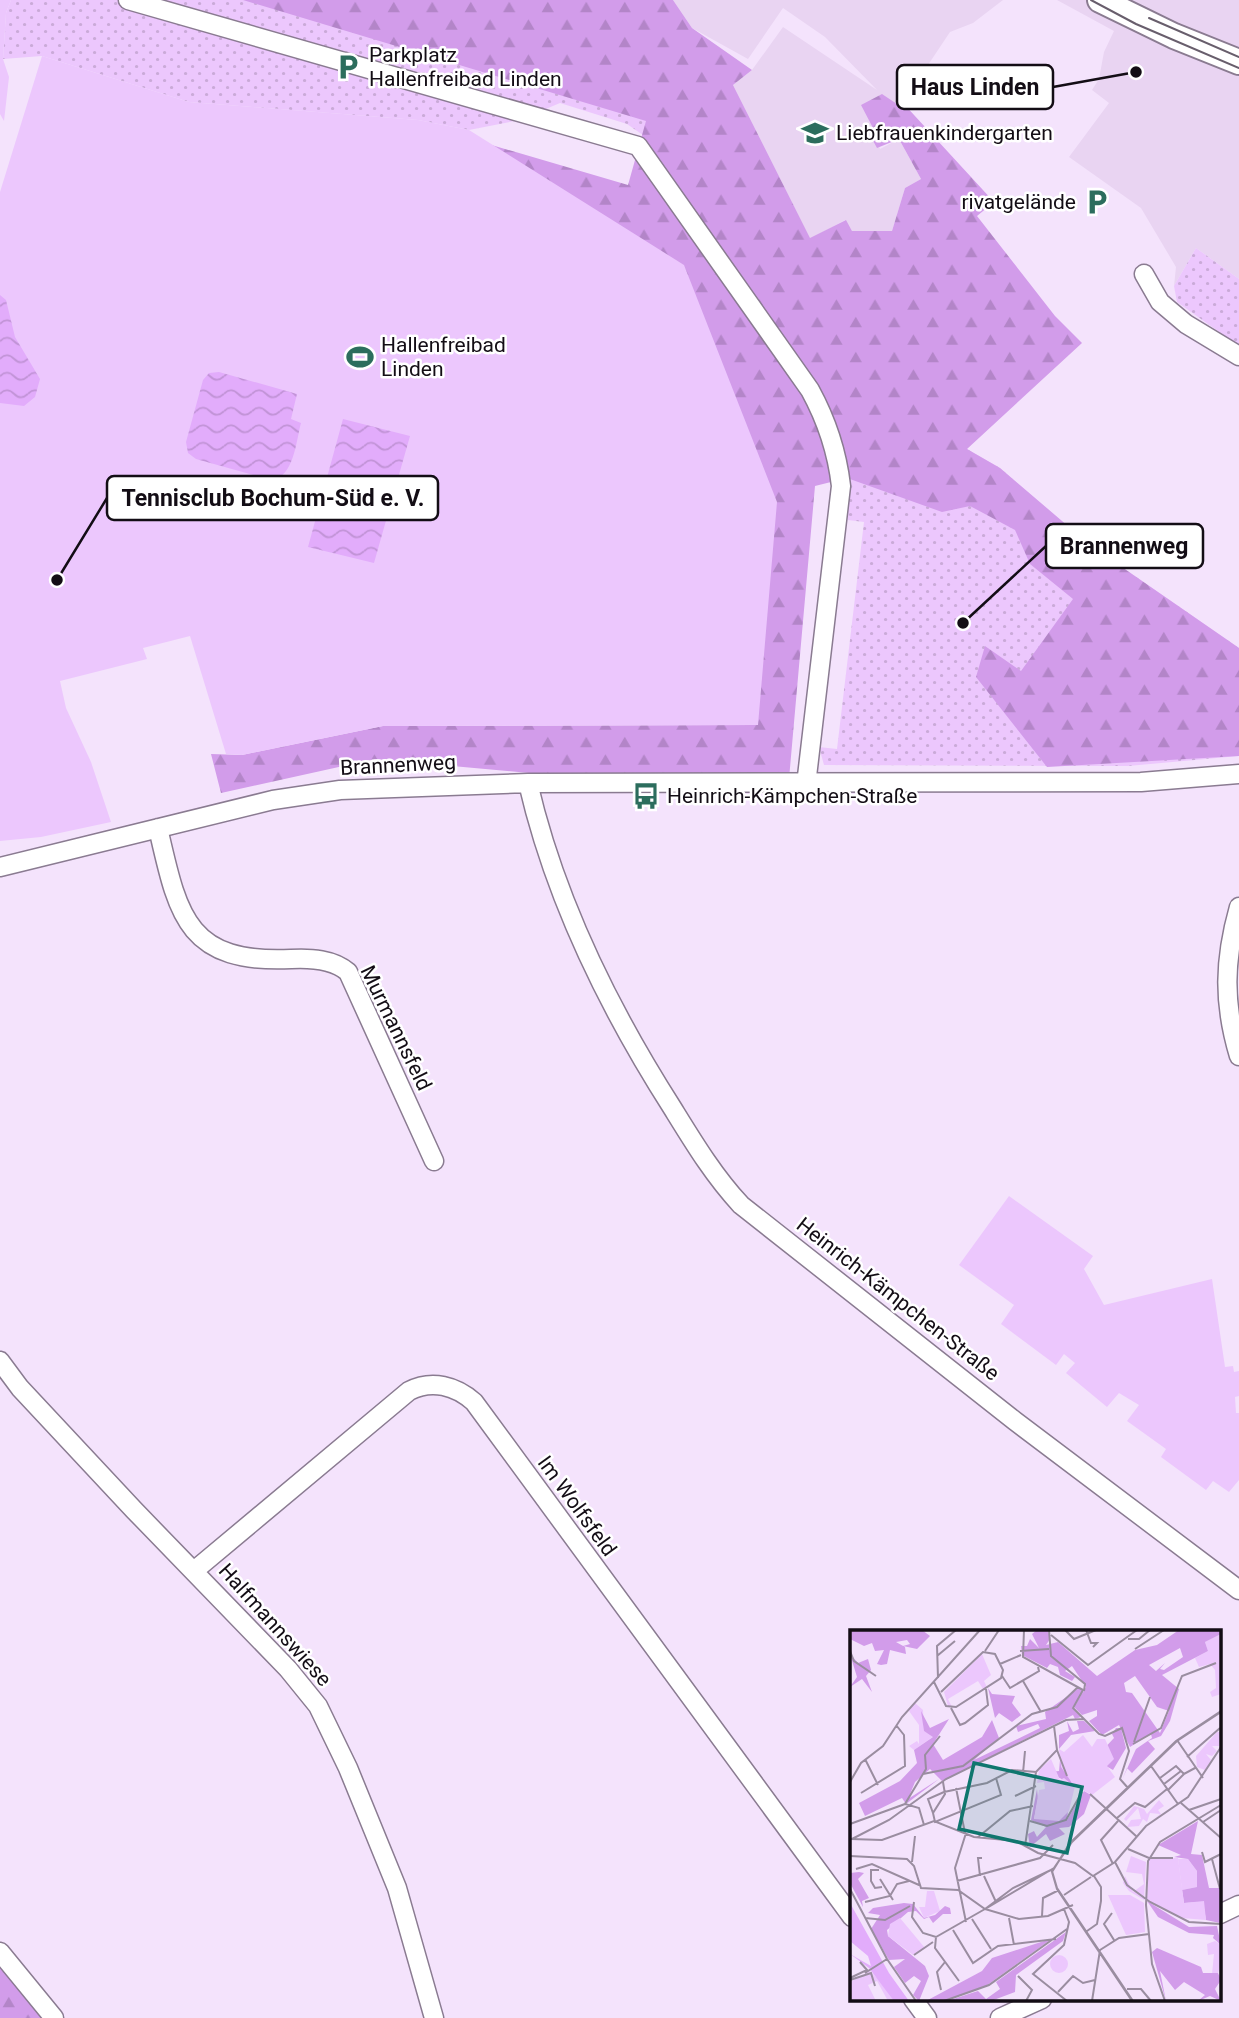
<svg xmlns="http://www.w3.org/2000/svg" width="1239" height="2018" font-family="Roboto,sans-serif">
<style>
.built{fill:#e9d4f2}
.grass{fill:url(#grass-dots)}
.forest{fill:url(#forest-firs)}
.garden{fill:#ecc7fd}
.water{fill:url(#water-waves)}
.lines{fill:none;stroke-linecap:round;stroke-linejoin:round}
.street-casing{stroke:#8a7b91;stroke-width:21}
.secondary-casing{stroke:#8a7b91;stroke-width:28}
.street{stroke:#fff;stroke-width:18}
.secondary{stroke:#fff;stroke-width:24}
.tram{stroke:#685e6c;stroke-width:2}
.labels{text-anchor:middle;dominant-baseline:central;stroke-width:5;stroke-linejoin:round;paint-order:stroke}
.poi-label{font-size:21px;fill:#130d15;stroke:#fff;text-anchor:start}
.street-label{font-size:21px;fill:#130d15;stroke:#fff}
.inset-road{fill:none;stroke:#9a8da0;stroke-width:2}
.view{fill:#0f766e;fill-opacity:0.15;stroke:#0f766e;stroke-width:3.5}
.inset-edge{fill:none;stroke:#130d15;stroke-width:3.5}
.leader{fill:none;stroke:#130d15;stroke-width:2.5}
.callout-dot{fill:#130d15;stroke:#fff;stroke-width:2.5}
.callout{fill:#fff;stroke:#130d15;stroke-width:2.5}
.callout-label{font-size:23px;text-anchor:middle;font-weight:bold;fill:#130d15}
</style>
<defs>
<pattern id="grass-dots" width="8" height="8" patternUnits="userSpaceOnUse" patternTransform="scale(1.75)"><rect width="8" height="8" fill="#ecc7fd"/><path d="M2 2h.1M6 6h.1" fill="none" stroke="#caaad8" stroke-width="1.8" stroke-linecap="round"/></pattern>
<pattern id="forest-firs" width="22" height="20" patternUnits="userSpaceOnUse" patternTransform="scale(1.75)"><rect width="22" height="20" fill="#d29cea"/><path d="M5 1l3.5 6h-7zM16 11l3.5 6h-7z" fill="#b385c8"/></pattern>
<pattern id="water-waves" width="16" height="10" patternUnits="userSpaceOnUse" patternTransform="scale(1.75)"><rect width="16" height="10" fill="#e2acfb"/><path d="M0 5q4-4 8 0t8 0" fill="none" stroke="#c193d6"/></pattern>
</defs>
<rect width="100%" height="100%" fill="#f4e3fc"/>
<path class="built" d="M673,0h330l-30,23 -23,9 -50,75 -27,22 7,20 19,-10 22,40 -16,9 -13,43h-40l-7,-11 -35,19 -77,-154 19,-15 31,-43 94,63 -52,-53 -42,-29 -35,51 -56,-31z
M1057,0h182v279l-43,-31 -22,38 2,-19 -35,-59 -72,-51 40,-54 -17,-13 7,-11 5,-27 10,-21z"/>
<path class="grass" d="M11,0h644l131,218 181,231 33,19 90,77 149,103v108l-111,10 -304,-1 -5,-18 18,2 27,-227 -16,-2 -1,-42 -181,-327 -39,-27 -67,-21 -40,17 -51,10 -51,-10 -229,-18 -147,-46 -39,3 3,-46z
M1196,248l43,31v67l-62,-44 -3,-16z"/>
<path class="forest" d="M243,0h430l19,28 60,42 -19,15 77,153 36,-18 6,11h40l13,-43 16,-9 -22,-40 -22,9 -6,-11 2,-9 -12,-23 21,-11 18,12 3,-3 91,99 -17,14 78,100 27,27 -115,106 33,19 90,77 149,103v108l-192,11 -71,-90 9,-31 36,25 52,-72 -43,-35 -15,-34 -45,-24 -28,6 -95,-34 -32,8 -26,293 -260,-6 -154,-14 -154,34 -10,-39 31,1 141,-29 374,-1 -279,-584 150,44 18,-64z
M0,1965l43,53h-43z"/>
<path class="garden" d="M0,0h11l-5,13 -3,46 6,18 -5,44 -4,-7z
M42,56l147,46 229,18 51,10 215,135 93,237 -19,223 -375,1 -141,29 -16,-1 -36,-118 -47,12 4,11 -87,22 6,27 25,54 20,60 -70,15 -41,4v-649z
M1009,1196l84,60 -9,13 20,36 108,-26 13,88 8,-1 1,6 5,-1v25l-4,1 1,16h3v67l-10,12 -16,-11 -7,9 -45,-33 5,-8 -39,-28 12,-16 -20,-12 -12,14 -41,-34 9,-10 -11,-9 -8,11 -55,-41 13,-19 -55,-40z"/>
<path class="water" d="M0,295l6,5 9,37 25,42 -5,18 -11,9 -24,-3z
M219,372l78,22 -6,25 10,4c-5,18 -7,55 -30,57l-75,-21 -8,-6 -2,-11 17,-62 6,-7z
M343,419l67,17 -36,127 -66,-16z"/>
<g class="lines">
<defs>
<path id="street" d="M128,0l510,146 172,244c17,31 27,61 31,96l-35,299
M1144,274l16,28 26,22 53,32
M528,783c27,117 81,226 145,326 21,34 41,67 68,96l274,216 224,169
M158,828c20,87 28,136 133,131 20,-1 42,0 57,13l86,189
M0,867l273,-67 67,-10 188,-7 613,-1 98,-8
M1239,907c-15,53 -16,96 0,149
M0,1361l20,27 114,122 154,159 30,37 30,62 49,120 37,130
M195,1570l214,-179c23,-12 47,-5 65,11l378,515
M1220,1914l19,-9
M0,1952l54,66
M913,1999l14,19
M1000,2018l42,-19"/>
<path id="secondary" d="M1100,0l74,36 65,26"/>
</defs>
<use href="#street" class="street-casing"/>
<use href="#secondary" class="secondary-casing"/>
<use href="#street" class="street"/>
<use href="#secondary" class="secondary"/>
<path class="tram" d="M1091,0l45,24 103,44
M1149,18l90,39"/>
</g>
<defs>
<symbol id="parking-bare" viewBox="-9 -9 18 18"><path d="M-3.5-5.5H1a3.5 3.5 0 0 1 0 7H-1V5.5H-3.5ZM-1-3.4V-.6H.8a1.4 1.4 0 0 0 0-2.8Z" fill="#2c6d5d" stroke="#fff" stroke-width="2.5" paint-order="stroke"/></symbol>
<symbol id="school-bare" viewBox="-9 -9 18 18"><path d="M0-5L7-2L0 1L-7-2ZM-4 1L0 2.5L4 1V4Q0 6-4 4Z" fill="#2c6d5d" stroke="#fff" stroke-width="2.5" paint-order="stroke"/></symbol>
<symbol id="stadium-bare" viewBox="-9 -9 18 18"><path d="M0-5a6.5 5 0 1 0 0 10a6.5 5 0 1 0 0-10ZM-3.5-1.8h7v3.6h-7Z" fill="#2c6d5d" stroke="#fff" stroke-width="2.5" paint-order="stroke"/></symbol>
<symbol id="bus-bare" viewBox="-9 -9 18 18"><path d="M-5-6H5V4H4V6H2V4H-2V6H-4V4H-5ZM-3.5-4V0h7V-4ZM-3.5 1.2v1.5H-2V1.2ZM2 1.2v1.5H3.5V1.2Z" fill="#2c6d5d" stroke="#fff" stroke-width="2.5" paint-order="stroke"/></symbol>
</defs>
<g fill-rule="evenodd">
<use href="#parking-bare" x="329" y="48" width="38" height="38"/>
<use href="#school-bare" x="796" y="114" width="38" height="38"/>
<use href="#parking-bare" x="1078" y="183" width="38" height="38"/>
<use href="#stadium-bare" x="341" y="338" width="38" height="38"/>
<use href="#bus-bare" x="627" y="777" width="38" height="38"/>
</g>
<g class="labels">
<g class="poi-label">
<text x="369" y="55">Parkplatz<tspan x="369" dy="24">Hallenfreibad Linden</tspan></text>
<text x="836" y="133">Liebfrauenkindergarten</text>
<text x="1076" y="202" text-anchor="end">rivatgelände</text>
<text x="381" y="345">Hallenfreibad<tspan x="381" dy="24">Linden</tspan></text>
<text x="667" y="796">Heinrich-Kämpchen-Straße</text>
</g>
<g class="street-label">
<text transform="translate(398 765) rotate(-3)">Brannenweg</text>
<text transform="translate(396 1028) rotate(64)">Murmannsfeld</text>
<text transform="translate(898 1299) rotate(38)">Heinrich-Kämpchen-Straße</text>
<text transform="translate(577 1506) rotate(54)">Im Wolfsfeld</text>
<text transform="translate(275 1625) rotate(48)">Halfmannswiese</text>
</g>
</g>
<g transform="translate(850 1630)">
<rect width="371" height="371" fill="#f4e3fc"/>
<path d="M371,4v60l-9,3 -2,-5 6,-4 -1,-18 -5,-6 -11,3 -4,-9 13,-7 -3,-9zM132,24l9,21 -7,6 3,6 -4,2 -5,-8 -30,18 4,8 -4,-1 -4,-14zM65,73l8,7 1,21 10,5 -20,14 -5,-4 8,-5 2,3v-19l-10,-14zM281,226l15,6 -2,38 -15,-9 -6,-8 2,-7 8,16 11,-8 -2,-10 -16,-2zM328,229h10l9,12v16l-15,3zM77,261h7l6,20 -16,7 -5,-11h6zM365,311l6,4v18l-3,10 -6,1 2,-20 -6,1 -1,-11zM20,341l14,14 10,16h-6l-11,-20 -9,4 8,16h-25l-1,-19z" fill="#ecc7fd"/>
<path d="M0,0h72l8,6 -13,13 -14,-3 7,-2 -3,-4 -11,2 9,5 1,7 -16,-4 -3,14 -6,1 -4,-1 7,-14 -9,1 -3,-8 -8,3 -14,-7zM187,0h11l2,9 -4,6 12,-3 39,34 38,-26 22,-5 22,-15h42v4l-16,8 3,9 -46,24 17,14 -9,32 -9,15 -13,5 7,8 -23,24 -5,-5 -5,12 14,-31 16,-11 -1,-4 -21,13 -11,-22 -17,10 -13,-14 8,-5v-6l-15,5 -8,-8 12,-20 -14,-21 -7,5 10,6 -3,4 -12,-6 -2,-8 -8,-3 -3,4 -25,-13 -1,-9h6l3,-7 9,9 -7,-14zM330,18l3,9 -19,13 -4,-1 5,-6 -9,8 -7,-6zM285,46l22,31 12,4 -9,22 -28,-40 -6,-1 -2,-9zM0,24l8,9 10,-4 3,11 -5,6 6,16 -10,-13 -12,8 7,-10zM138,58l4,6 23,2 -3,7 9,12 -9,7 -13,-9 -4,5zM229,58l5,3 -12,17 9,9 -6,2 -2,-4 -131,66 -12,-12 -15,13 -7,17 31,-20 -33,25 -4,-6 -37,18 -6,-13 41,-22 17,-18 -3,-13 19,-13 -9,-6 -3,-20 9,17 19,-9 -16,25 10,16 39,-23 10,-17 7,18 -25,22 66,-32 -2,-4 -20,8 -2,-6 30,-7 -1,-7zM217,91l6,11 6,-3 -2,-8h7l11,10 -24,4 -12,14v-14l10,-4zM266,98h5l5,20 -13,22 -7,-4 -31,20 -27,-14 11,-1 1,-11 12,23 42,-45 -2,-4zM187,159l1,10 -4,20 34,-8 -1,9 17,-29 7,4 -7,19 -15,13 -10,1 6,6 -15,7 -4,-7 -16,13 -2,-13 6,-3 3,6 9,-10 -15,-7zM348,191l-7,33 11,1 7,33h12l-1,35 -14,-3 -3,-18 -19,1 -2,-13 15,-3v-16l-9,-12 -14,-2 7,-2 -23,-10zM9,242l5,1 -6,6 11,19 -7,3 1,6 -13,-24v-10zM297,271l42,26 28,-1 4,19 -8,-7 1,-3 -25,-2 -31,-16zM54,273l9,1 11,14 11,-3 10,-9 5,2 1,6h-8l-10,9 -4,-6 -5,2 -8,-8 -8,1 -21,18 1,6 37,30 4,10 -10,25 -6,-6 8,-14 -7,-5 -9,7 -11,-16 11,-8 -16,1 -18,-31 9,-14 -12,-2 5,-5zM216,302l-3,9 -47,34 -1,17 -24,9h-44l31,-10 8,8 14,-10 -4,-7zM203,308l-67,48 -43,15h-17l56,-30 10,-13zM307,318l44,19 2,6h15l3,7 -6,9 6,12 -11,-5 -12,5 7,-6 -21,-13 -9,8 -15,-19 6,30 -14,-49z" fill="#d29cea" fill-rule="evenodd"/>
<path d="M328,228l6,45 20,-2 2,19 -24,-2 -35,-18 2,-41zM258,265h22l14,8 1,29 -19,3z" fill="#ecc7fd"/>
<path d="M367,102h4l-2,14h-7l5,5 -5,5 -6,-2 5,6 -1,3 -5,7 -8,-3 -1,-11zM233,105l9,12 5,-8h8l9,20 -7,7 8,11 -23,18 -17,-9 -6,25 -10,10 -25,-2 5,-29 6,-1 -1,-7 -7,1 2,-13 12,-11 9,21 4,-2 11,9 -14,-20 -2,-18 5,3zM309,170l5,6 -6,4 3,4 -7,5 6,-5 -10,-1 -3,9 -4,-3 -4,7 -12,1 4,-7 10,-1 -3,-11 -12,13 -2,-2 10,-13 10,3 3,5zM50,288l25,30 -12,7 -25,-19 2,-12zM200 334a9 9 0 1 1 18 0a9 9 0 1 1-18 0Z" fill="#ecc7fd"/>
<path d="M0,273l39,70 20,28h-15l-25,-33 -19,-14 21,12 -3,-10 -18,-15z" fill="#e2acfb"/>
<path class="inset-road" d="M174,0l-1,27 60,33 -10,18 26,26 6,2 17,-8 7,23 -9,28 8,9M199,0l2,26 34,28 -1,7M215,0l9,9 22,-9M236,0l5,13h6l-4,4M201,5l37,30 49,-35M278,9h11l11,-9M285,19l29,-19M0,21l4,10 22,15M135,21l14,-21M170,21l29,-2M87,26l18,-15M150,34l21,-9M152,46l8,12 29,-17 -1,-4M88,48l-1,-32 19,-16M173,51l18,31M84,52l12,24 10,1 45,-29 2,-8 -8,-16 -12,-2 -42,40M101,78l9,17 5,-2 23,-18 -2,-16M327,110l26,38M284,112l16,-45M283,114l28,-16 21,-52 34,-13M207,120l10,26M337,127l33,-29M15,129l13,26M301,136l27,38M173,143l2,-22M73,144l40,-8 69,-52 25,-7 21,-20M310,148l16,-12 8,8 11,-6M0,152l11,-19 22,-17 19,-29 78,-87M93,152l2,12 -12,19 2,9 66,-27 -5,-17M314,154l17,-13M106,158l9,45M318,160l16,-16M11,163l44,-27 -1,-31 -8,-10M240,164l46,42M165,166l21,-10M331,173l40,35M339,180l32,-11M83,183l-5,-14 16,-7 43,-9 25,-13 24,2 21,-22 -3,-24M267,188l18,-15 10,4 22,-18M180,191l17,5 19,-6 16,-28M353,192l18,-12M0,194l55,-20M74,195l-5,-17 -14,-4 21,-35 -1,-14 15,-19M127,208l33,-27 23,-5M1,209l31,1 52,-19 40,16 42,4 22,12 37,10 18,13 22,-14 31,-36 42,-29 33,-50M2,209l37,-19 57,-41 120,-59 18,-1M175,216l11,-74M278,219l21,9h24M352,222l3,10 16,-8M0,226l57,3 7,7 7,22 37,2 27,19 28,-21 38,-18M0,226l57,3 7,7 7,22 37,2 27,19 69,-41M362,229l8,30M62,232l3,-26M265,232l12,23 23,17 39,20 32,2M263,234l-12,-24 17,-19M6,239l16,-5 47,21M29,240h-8v11l4,7 7,-1M130,246l-2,-18h4M134,246l12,26M30,249l13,21M107,251l83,-23 13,-13M0,259l37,70 29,42M214,265l27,-18M15,272l25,-6 7,-12 12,-3M64,272l-2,15 11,16 13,4 49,-28M135,279l34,10 29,-3 25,-11M214,279l5,13 -5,23 -31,29 34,27M262,283l-8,11 10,16M192,286l1,-18 16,-8M15,288l20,2 25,-14M159,288l5,27M122,289l19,30M116,292l-11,-54 11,-35M103,300l20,33 25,-17 58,-7M237,301l10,-7 4,-23v-14l-7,-11M86,307l-1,11 24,33M64,325l19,-13M15,343l22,-14M168,346l14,14 -6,11M0,348l17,-8 -7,-8M0,350l21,-7 4,13M277,359h14l10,12M91,360l-4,-18 8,-10M208,362l15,-16 10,7 12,-3M94,371l45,-16 78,-56M242,371l8,-51 19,-12 30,-4M282,371l-75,-112 -5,-17 18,-29 106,-102 45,-30M283,371l-76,-113 -5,-17 20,-29 105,-101 44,-29M315,371l-13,-37 -6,-59 2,-44 12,-19 61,-37"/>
<path class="view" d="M124,133l108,24 -15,66 -108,-24z"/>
<rect width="371" height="371" class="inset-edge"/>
</g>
<path class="leader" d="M1136 72L1053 87M57 580L107 498M963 623L1046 546"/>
<g class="callout-dot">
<circle cx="1136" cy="72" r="7"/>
<circle cx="57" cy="580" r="7"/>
<circle cx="963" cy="623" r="7"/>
</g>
<g class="callout">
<rect x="897" y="65" width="156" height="44" rx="7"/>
<rect x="107" y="476" width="331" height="44" rx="7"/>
<rect x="1046" y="524" width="157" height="44" rx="7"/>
</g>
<g class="callout-label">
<text x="975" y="95">Haus Linden</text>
<text x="273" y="506">Tennisclub Bochum-Süd e. V.</text>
<text x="1124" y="554">Brannenweg</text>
</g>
</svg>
